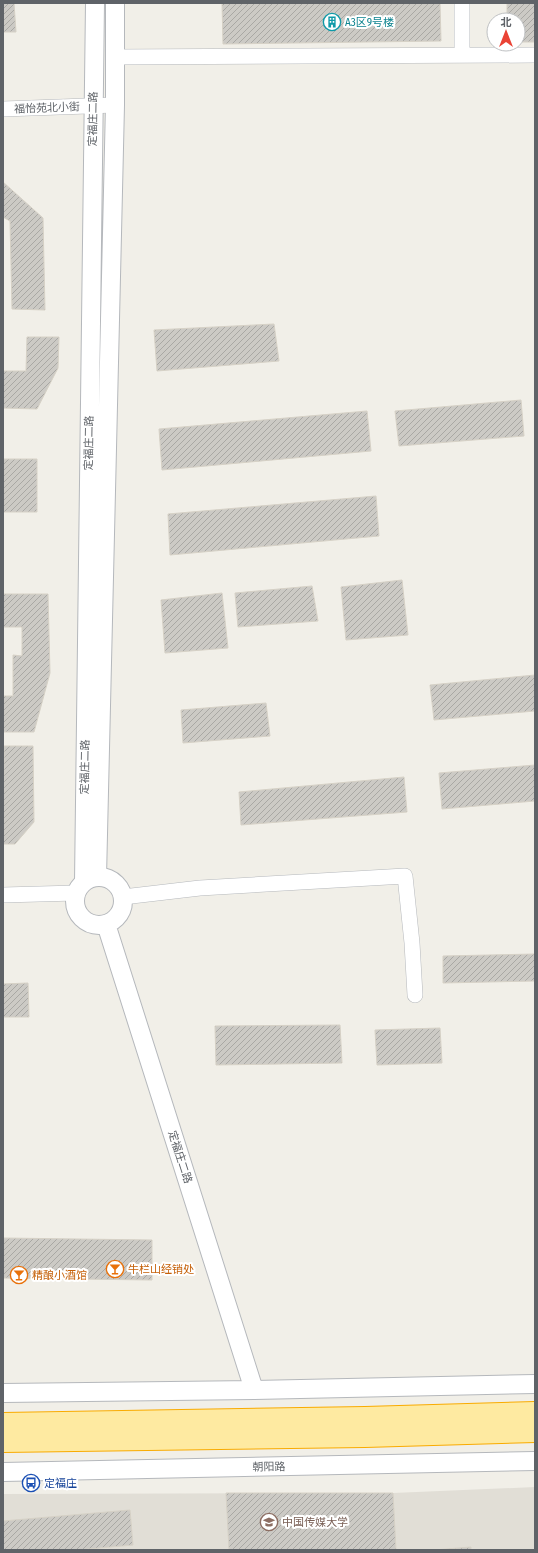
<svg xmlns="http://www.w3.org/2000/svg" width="538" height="1553" font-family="'Fira Sans Condensed','Noto Sans SC',sans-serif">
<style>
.education{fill:#e1ded6}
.building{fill:url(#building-hatch);stroke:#d6d1c6}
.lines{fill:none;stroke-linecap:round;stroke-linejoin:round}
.minor-casing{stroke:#b5b8bc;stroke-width:16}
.tertiary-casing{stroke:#b5b8bc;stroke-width:20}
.trunk-casing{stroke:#f9ab00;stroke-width:24}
.minor{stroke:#fff;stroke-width:15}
.tertiary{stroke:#fff;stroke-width:18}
.trunk{stroke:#feeaa1;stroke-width:22}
.labels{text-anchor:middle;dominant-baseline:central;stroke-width:4;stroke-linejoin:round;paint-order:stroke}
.culture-label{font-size:11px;fill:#0d838f;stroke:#fff;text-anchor:start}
.street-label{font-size:11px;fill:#5f6368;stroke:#fff}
.food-label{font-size:11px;fill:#c56008;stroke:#fff;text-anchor:start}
.transit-label{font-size:11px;fill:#164399;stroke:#fff;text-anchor:start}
.education-label{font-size:11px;fill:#785e54;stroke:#fff;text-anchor:start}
</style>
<defs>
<pattern id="building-hatch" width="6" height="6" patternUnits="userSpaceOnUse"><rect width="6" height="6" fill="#cccac5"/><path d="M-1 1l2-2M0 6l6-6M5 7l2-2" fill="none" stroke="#a9a8a4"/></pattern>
</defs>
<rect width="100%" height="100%" fill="#f1efe8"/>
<path class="education" d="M535,1487v63h-532v-56l390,-1z"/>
<path class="building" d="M3,3h11l2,29h-13z
M222,3h218l1,38 -218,3z
M507,3h28v39h-17v-22h-11z
M3,182l40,36 2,92 -33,-1 -2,-88 -7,-4z
M274,324l5,37 -122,10 -3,-41z
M27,337h32l-1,31 -21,41 -34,-1v-37h23z
M521,400l3,36 -125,10 -4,-35z
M367,411l4,40 -209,19 -3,-41z
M3,459h34v53h-34z
M376,496l3,40 -209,19 -2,-41z
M402,580l6,55 -62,5 -5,-53z
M312,586l6,35 -80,6 -3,-34z
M222,593l6,55 -63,5 -4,-53z
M3,594h45l2,79 -16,59h-31v-36h10v-41l9,1v-29h-19z
M535,675v36l-101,9 -4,-35z
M266,703l4,33 -87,7 -2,-33z
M4,746h29l1,76 -19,22h-12z
M535,765v36l-93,8 -3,-36z
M404,777l3,35 -166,13 -2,-33z
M535,954v27l-92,2v-27z
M28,983l1,34h-26v-33z
M340,1025l2,38 -126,2 -1,-39z
M440,1028l2,35 -65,2 -2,-35z
M3,1238l149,2v40l-149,-2z
M226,1493h167l3,57h-167z
M130,1510l3,35 -56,5h-74v-29z
M471,1547v3h-37z"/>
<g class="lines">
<defs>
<path id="minor" d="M462,3v52
M115,57l420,-2
M3,109l112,-4
M3,895l73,-2
M123,897l77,-9 205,-12 7,67 3,52"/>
<path id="tertiary" d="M75 901a24 24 0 1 1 48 0a24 24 0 1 1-48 0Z
M97,877l18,-772v-102
M84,882l11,-879
M106,924l148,466
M3,1393l251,-3 281,-6
M3,1472l532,-11"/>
<path id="trunk" d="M3,1424l362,-6 170,-5
M3,1441l362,-5 170,-5"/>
</defs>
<use href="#minor" class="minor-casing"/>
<use href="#tertiary" class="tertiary-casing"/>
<use href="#trunk" class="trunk-casing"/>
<use href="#minor" class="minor"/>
<use href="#tertiary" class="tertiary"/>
<use href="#trunk" class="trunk"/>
</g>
<defs>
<symbol id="building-ring" viewBox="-11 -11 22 22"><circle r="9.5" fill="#fff" stroke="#0f9aa8" stroke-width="1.5"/><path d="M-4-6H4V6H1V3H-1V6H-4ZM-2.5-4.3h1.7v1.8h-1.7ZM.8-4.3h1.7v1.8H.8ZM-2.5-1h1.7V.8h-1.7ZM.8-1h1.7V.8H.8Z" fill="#0f9aa8"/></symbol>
<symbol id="bar-ring" viewBox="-11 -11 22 22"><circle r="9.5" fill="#fff" stroke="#e8710a" stroke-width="1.5"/><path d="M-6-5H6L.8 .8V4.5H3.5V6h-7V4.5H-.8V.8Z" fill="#e8710a"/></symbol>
<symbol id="bus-ring" viewBox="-11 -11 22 22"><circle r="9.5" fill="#fff" stroke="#1a4fb4" stroke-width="1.5"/><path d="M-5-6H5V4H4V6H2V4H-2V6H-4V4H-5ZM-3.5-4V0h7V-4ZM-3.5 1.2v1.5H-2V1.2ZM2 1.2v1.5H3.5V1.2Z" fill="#1a4fb4"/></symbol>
<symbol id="university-ring" viewBox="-11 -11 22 22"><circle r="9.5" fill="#fff" stroke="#8d6e63" stroke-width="1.5"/><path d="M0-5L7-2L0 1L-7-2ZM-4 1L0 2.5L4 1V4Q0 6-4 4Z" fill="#8d6e63"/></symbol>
</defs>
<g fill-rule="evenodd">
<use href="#building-ring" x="322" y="12" width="20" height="20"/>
<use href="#bar-ring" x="105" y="1259" width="20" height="20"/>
<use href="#bar-ring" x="9" y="1265" width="20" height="20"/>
<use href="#bus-ring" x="21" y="1473" width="20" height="20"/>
<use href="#university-ring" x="259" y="1512" width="20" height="20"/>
</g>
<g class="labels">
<g class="culture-label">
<text x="345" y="22">A3区9号楼</text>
</g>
<g class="street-label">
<text transform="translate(47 108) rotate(-2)">福怡苑北小街</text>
<text transform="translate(93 119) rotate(-89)">定福庄二路</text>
<text transform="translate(89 443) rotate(-89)">定福庄二路</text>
<text transform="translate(85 767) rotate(-89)">定福庄二路</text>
<text transform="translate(180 1157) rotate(72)">定福庄二路</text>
<text transform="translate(269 1467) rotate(-1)">朝阳路</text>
</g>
<g class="food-label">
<text x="128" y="1269">牛栏山经销处</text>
<text x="32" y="1275">精酿小酒馆</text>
</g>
<g class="transit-label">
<text x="44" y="1483">定福庄</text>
</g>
<g class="education-label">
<text x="282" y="1522">中国传媒大学</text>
</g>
</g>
<rect width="538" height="1553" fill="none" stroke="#5f6368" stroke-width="8"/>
<g transform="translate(506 32)"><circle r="19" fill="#ffffff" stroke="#bfc1c3"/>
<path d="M0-3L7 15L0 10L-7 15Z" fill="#ea4335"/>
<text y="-6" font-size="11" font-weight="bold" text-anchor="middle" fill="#5f6368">北</text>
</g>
</svg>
